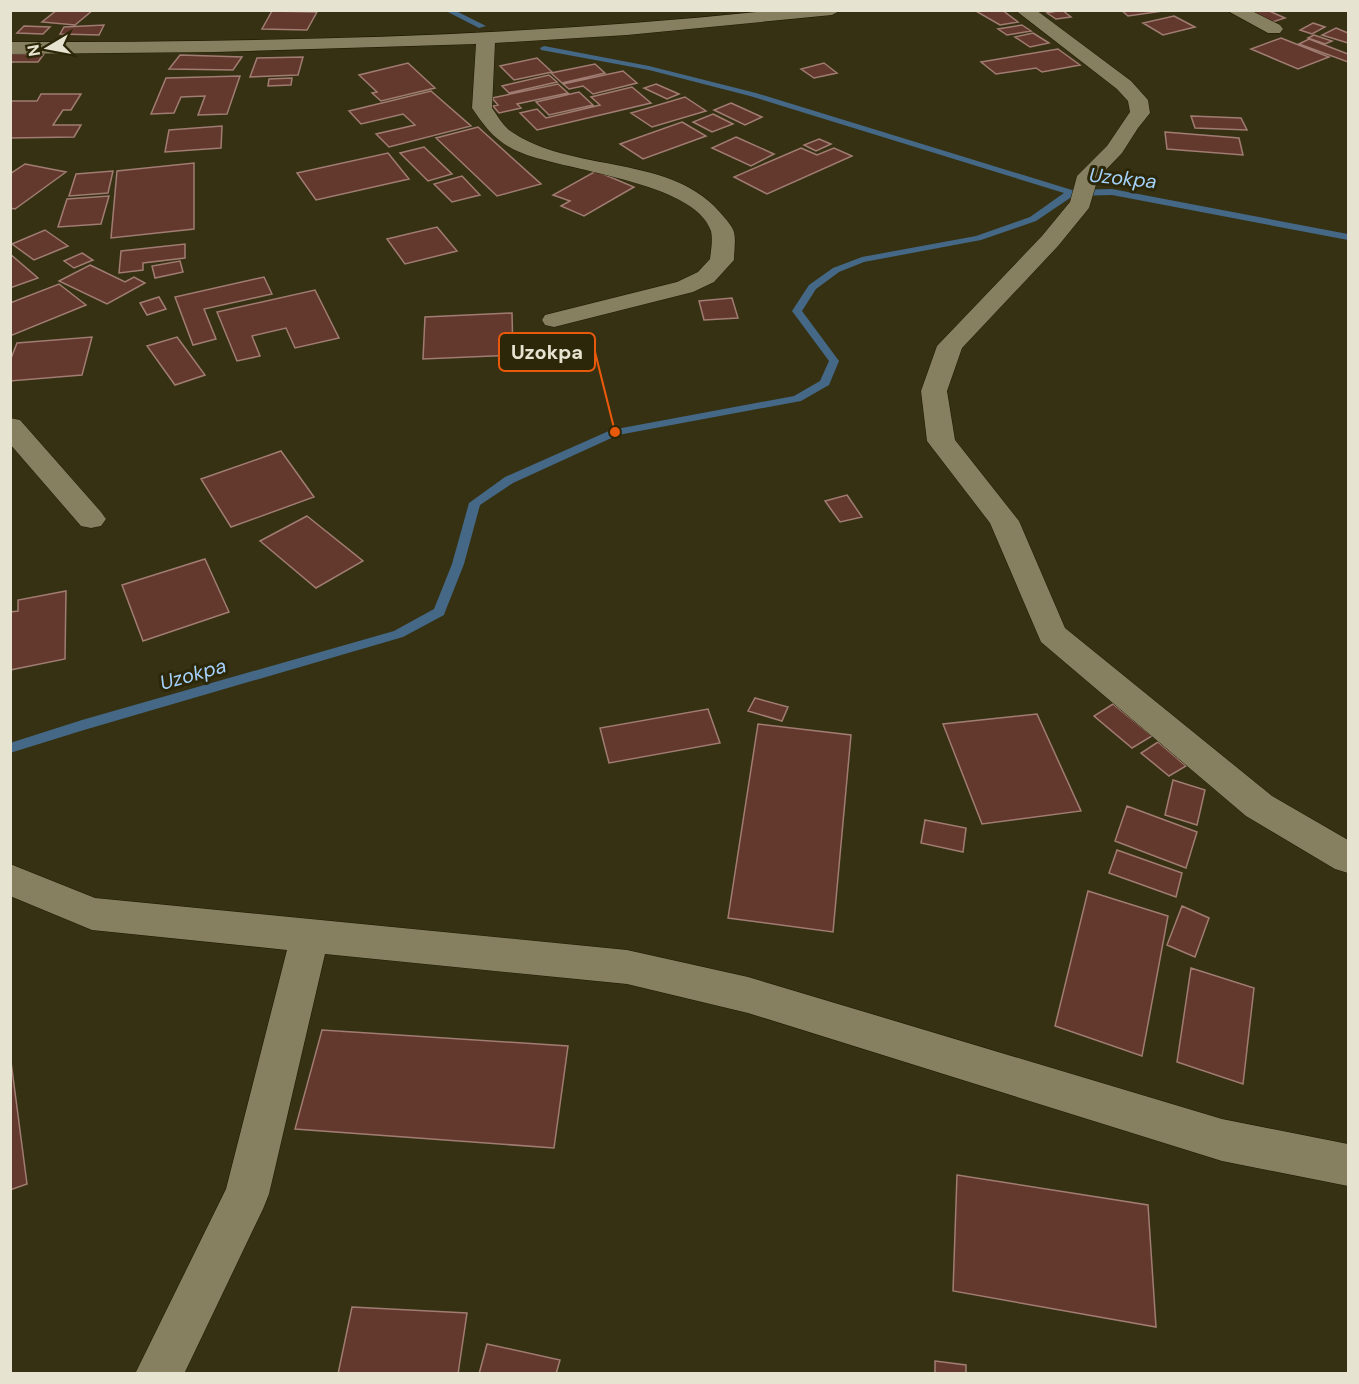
<svg xmlns="http://www.w3.org/2000/svg" width="1359" height="1384" font-family="'DM Sans',sans-serif">
<style>
.lines{fill:none;stroke-linecap:round;stroke-linejoin:round}
.stream{fill:#446886;fill-rule:evenodd}
.building{fill:#63392d;stroke:#a07c72;stroke-width:1.5}
.minor-casing{stroke:#1e1800;stroke-width:1}
.minor{fill:#868060;fill-rule:evenodd}
.labels{text-anchor:middle;dominant-baseline:central;stroke-width:6;stroke-linejoin:round;paint-order:stroke}
.water-label{font-size:20px;font-style:italic;fill:#a4d2fb;stroke:#2c2708}
.leader{fill:none;stroke:#e8590c;stroke-width:2}
.callout-dot{fill:#e8590c;stroke:#2c2708;stroke-width:2}
.callout{fill:#2c2708;stroke:#e8590c;stroke-width:2}
.callout-label{font-size:20px;text-anchor:middle;font-weight:bold;fill:#e6e3d1}
</style>
<rect width="100%" height="100%" fill="#363113"/>
<g class="lines">
<path class="stream" d="M444,10h10l32,16 -7,2z
M544,46l105,20 107,27 316,97 40,-1 236,45v6l-236,-45 -39,1 -37,25 -55,19 -117,22 -25,10 -23,17 -14,22 37,50 -10,24 -28,16 -183,34 -105,48 -33,22 -16,59 -19,48 -1,3 -41,22 -319,93 -74,23v-10l72,-23 312,-89 40,-22 18,-45 17,-61 36,-26 106,-47 183,-34 26,-15 9,-20 -37,-50 17,-26 24,-17 29,-11 114,-21 54,-19 34,-24 -314,-97 -101,-26 -108,-20 -1,-2z"/>
</g>
<path class="building" d="M57,10h36l-18,15 -33,-3z
M974,10h28l16,12 -18,3z
M1062,10l9,7 -15,2 -9,-6z
M1121,10h41l1,1 -35,5z
M1241,10h26l18,8 -16,5z
M272,11l45,1 -10,18 -45,-1z
M1174,16l21,11 -32,8 -20,-12z
M1313,23l12,4 -13,7 -12,-4z
M104,25l-5,10 -39,-1 4,-7z
M1022,25l9,6 -24,4 -9,-6z
M24,26l26,1 -7,7 -26,-1z
M1336,28l12,5v10l-26,-8z
M1033,33l16,10 -19,4 -15,-10z
M1314,35l18,6 -7,3 -17,-6z
M1281,38l48,19 -31,12 -47,-20z
M1309,39l39,15v8l-49,-18z
M1058,49l22,16 -38,7 -6,-4 -40,6 -15,-12z
M10,54h34l-6,8h-26l-2,3z
M180,55l62,2 -9,13 -64,-1z
M303,57l-5,18 -48,2 7,-19z
M537,58l15,14 -38,8 -14,-14z
M408,63l27,25 -54,13 -9,-8 5,-1 -18,-17z
M824,63l13,10 -23,5 -13,-9z
M595,64l10,9 -43,10 -11,-10z
M623,71l14,12 -44,11 -10,-8 -14,3 -6,-5z
M549,75l8,7 -48,11 -7,-7z
M240,76l-13,38 -29,1 7,-19 -24,1 -7,16 -23,1 15,-36z
M292,78l-1,7 -23,1 1,-7z
M558,84l10,9 -51,11 4,4 -22,5 -6,-7 5,-1 -6,-7z
M656,84l23,10 -12,5 -23,-11z
M632,87l19,16 -114,27 -17,-17 17,-4 9,9 54,-13 -9,-8z
M431,91l40,35 -82,21 -13,-13 39,-9 -12,-11 -42,10 -12,-13z
M579,92l14,13 -44,10 -13,-13z
M41,94h40l-10,16h-8l-10,15h28l-7,12 -64,1v-37h27z
M685,97l21,14 -54,16 -21,-14z
M731,103l31,14 -17,8 -31,-15z
M713,114l20,10 -21,8 -19,-10z
M1191,116l50,2 6,12 -52,-2z
M682,122l24,14 -63,23 -23,-15z
M222,126l-1,22 -56,4 4,-22z
M478,127l63,57 -44,12 -61,-58z
M1165,132l74,6 4,17 -76,-6z
M736,137l38,17 -23,12 -39,-18z
M819,139l12,5 -15,7 -12,-6z
M424,147l28,27 -24,7 -28,-28z
M801,148l16,7 17,-7 18,8 -85,38 -33,-17z
M388,153l21,26 -93,21 -19,-27z
M194,163v66l-83,9 6,-67z
M25,164l41,8 -51,37 -5,-1v-34z
M113,171l-5,22 -39,3 7,-22z
M596,171l38,16 -50,29 -23,-10 9,-5 -17,-6z
M462,176l18,19 -28,7 -18,-18z
M109,196l-8,28 -43,3 9,-28z
M437,227l20,24 -52,13 -18,-25z
M45,230l23,16 -34,14 -22,-16z
M185,244v14l-42,5v7l-24,3 2,-22z
M82,253l11,7 -19,8 -10,-7z
M10,254l28,24 -28,10z
M180,261l3,11 -28,6 -3,-12z
M90,265l35,17 9,-5 11,6 -38,21 -48,-23z
M264,277l8,17 -68,15 12,30 -23,6 -18,-48z
M59,284l27,21 -76,31v-33z
M315,290l24,48 -44,10 -9,-20 -34,8 8,20 -23,5 -20,-49z
M159,297l7,12 -19,6 -7,-12z
M732,298l6,20 -34,2 -5,-19z
M512,313l1,42 -90,4 2,-42z
M92,337l-10,38 -72,6v-20l7,-18z
M177,337l28,38 -30,10 -28,-39z
M281,451l33,46 -83,30 -30,-48z
M847,495l15,22 -22,5 -15,-21z
M307,516l56,45 -47,27 -56,-47z
M205,559l24,53 -86,29 -21,-56z
M66,591l-1,68 -55,11v-58l8,-1v-11z
M755,698l33,9 -6,14 -34,-10z
M1113,704l39,32 -20,12 -38,-32z
M708,709l12,34 -111,20 -9,-35z
M1037,714l44,97 -99,13 -39,-100z
M758,724l93,11 -18,197 -105,-14z
M1158,742l28,24 -17,10 -28,-23z
M1173,780l32,10 -8,35 -32,-10z
M1127,806l70,26 -11,36 -71,-27z
M925,820l41,8 -3,24 -42,-9z
M1117,850l65,23 -6,24 -67,-24z
M1088,891l80,25 -26,140 -87,-30z
M1182,906l27,12 -14,39 -28,-12z
M1191,968l63,20 -11,96 -66,-22z
M322,1030l246,16 -14,102 -259,-19z
M10,1054l17,130 -17,6z
M957,1175l191,30 8,122 -203,-36z
M352,1307l115,6 -9,61h-120z
M487,1344l73,16 -4,14h-77z
M935,1361l31,4v9h-31z"/>
<g class="lines">
<defs>
<path id="minor" d="M775,10h66l-9,5 -205,20 -132,8 -3,65c5,7 10,16 17,22 63,45 165,22 215,87 4,5 8,9 10,15 2,9 0,19 0,28l-20,22 -21,10 -139,35 -9,-2 -3,-5 3,-5 132,-33 21,-10 12,-13c1,-9 3,-19 1,-28 -16,-50 -150,-60 -194,-80 -22,-10 -32,-24 -45,-43l4,-64 -260,8 -206,2v-12c256,0 511,-5 765,-32z
M1015,10h21l95,71 17,19 2,13 -12,15 -16,25 -24,25 -9,30 -31,38 -96,102 -15,43 8,49 64,81 46,107 207,168 76,44v33l-13,-4 -89,-53 -205,-174 -51,-119 -63,-82 -6,-50 16,-45 105,-110 28,-34 7,-26 30,-30 23,-34 -2,-11 -11,-12z
M1226,10h24l30,15 3,4 -3,4h-12z
M10,418l10,2 81,92 5,7 -5,7 -10,2 -10,-2 -71,-82z
M10,864l85,34 532,52 121,27 474,142 126,25v42l-126,-25 -474,-148 -121,-29 -302,-30 -56,240 -6,15 -79,165h-49l91,-185 61,-239 -195,-20 -82,-34z"/>
</defs>
<use href="#minor" class="minor-casing"/>
<use href="#minor" class="minor"/>
</g>
<g class="labels">
<g class="water-label">
<text transform="translate(1123 178) rotate(6)">Uzokpa</text>
<text transform="translate(193 674) rotate(-16)">Uzokpa</text>
</g>
</g>
<path class="leader" d="M615 432L595 352"/>
<circle class="callout-dot" cx="615" cy="432" r="6"/>
<rect class="callout" x="499" y="333" width="96" height="38" rx="6"/>
<g class="callout-label">
<text x="547" y="359">Uzokpa</text>
</g>
<rect width="1359" height="1384" fill="none" stroke="#e6e3d1" stroke-width="24"/>
<g transform="translate(48 48) rotate(260)" stroke="#2c2708" stroke-width="4.5" paint-order="stroke">
<path d="M0-4.5L10 22L0 15L-10 22Z" fill="#e6e3d1"/>
<text y="-9" font-size="16" font-weight="bold" text-anchor="middle" fill="#e6e3d1">N</text>
</g>
</svg>
